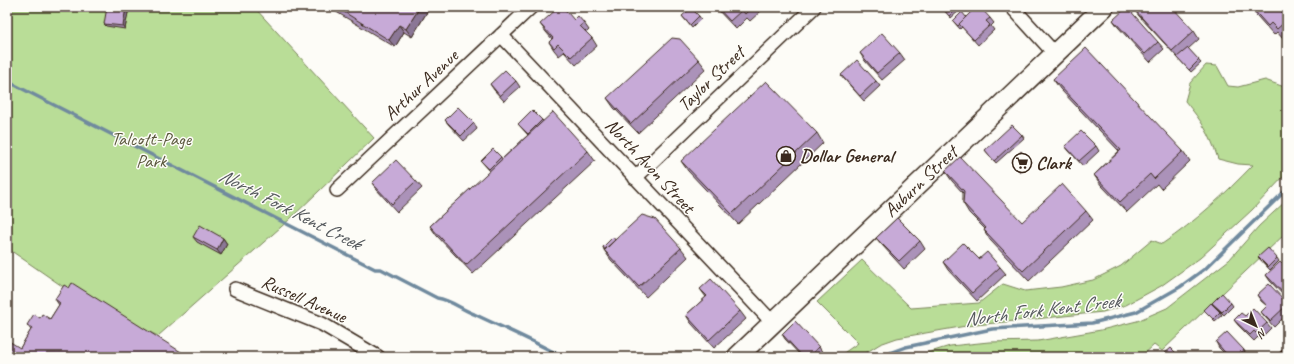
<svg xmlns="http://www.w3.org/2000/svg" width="1294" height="364" font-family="Caveat,sans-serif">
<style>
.green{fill:#b9dd97;stroke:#7a845a}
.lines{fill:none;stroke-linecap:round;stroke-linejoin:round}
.stream{stroke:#708a9e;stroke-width:3.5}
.minor-casing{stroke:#3b2a1e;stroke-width:16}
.secondary-casing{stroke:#3b2a1e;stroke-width:22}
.minor{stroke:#fdfcf7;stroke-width:13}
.secondary{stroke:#fdfcf7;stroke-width:19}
.wall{fill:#ab92b9;stroke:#3b2a1e}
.shaded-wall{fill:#8b7796;stroke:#3b2a1e}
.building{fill:#c7aad7;stroke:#3b2a1e}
.labels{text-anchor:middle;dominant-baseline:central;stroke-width:3;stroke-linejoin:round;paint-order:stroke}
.street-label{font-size:19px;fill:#3b2a1e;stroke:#fdfcf7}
.park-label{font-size:19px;fill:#5a573c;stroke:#fdfcf7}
.poi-label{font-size:19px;font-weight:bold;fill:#3b2a1e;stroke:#fdfcf7;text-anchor:start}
.water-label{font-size:20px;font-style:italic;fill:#565a5e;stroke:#fdfcf7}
</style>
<rect width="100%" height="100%" fill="#fdfcf7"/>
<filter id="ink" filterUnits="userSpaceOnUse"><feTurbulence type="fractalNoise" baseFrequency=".025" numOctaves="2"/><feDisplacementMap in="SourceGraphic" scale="8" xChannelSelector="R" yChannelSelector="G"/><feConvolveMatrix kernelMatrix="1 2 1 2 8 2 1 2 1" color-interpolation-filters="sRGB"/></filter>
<g filter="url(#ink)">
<path class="green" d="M7,7h247l120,131 -84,81 -132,117 -80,-39 -71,-49z
M1206,65l11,1 11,20 10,1 27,-7 22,8v85l-35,37 -52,48 -39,28 -35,19 -23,7 -137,14 -69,12 -17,6 -21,13h-21l20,-14 -41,-41 45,-42 49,48 68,-5 24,-19 22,7 36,-4 32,-7 28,-14 31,-26 10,4c33,-22 63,-50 91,-79l-15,-1 -20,-5c-8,-26 -16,-37 -33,-58l5,-18z
M1287,200v32l-125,119 -8,-6 -13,12h-227l36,-11 39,-4 49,-1 63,-11 36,-9 30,-13 62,-48 30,-34z"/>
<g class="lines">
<path class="stream" d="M7,81l368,188h6l56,29c14,2 24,11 37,16 29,14 59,26 88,43
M879,357l27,-10 86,-18 100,-6 44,-11 44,-25 26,-19 81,-79"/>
<defs>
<path id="minor" d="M1012,7l43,47
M501,35l272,288
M635,178l179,-171
M337,190l194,-183
M235,289l87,35 56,33
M1286,357l1,-1"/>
<g id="secondary">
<path id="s1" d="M737,357l367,-350"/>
</g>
</defs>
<use href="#minor" class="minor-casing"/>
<use href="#secondary" class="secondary-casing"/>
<use href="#minor" class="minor"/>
<use href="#secondary" class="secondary"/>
</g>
<path class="wall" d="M129,7l-4,22 -19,-3 -2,-2z
M328,7h102l-18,30 -8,-5 -9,15z
M715,7h44v1l2,3 -11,10 -3,-3 -11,11z
M937,7h7l-4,4z
M958,7l2,3 -9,8 -7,-8z
M1230,7h8l-4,4z
M1249,7h38v29l-4,3 -6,-7 -3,3z
M1133,8l61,23 5,8 -11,10 13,14 -10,9 -52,-56z
M682,16h17l2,3 -9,9z
M966,17l24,1 4,5 -3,3 3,4 -16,15 -16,-18 -2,2 -7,-8z
M574,20l10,3 5,7 -3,3 6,5 5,8 -21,19 -12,-13 -5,4 -5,-6 -5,-8 3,-3 -6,-7 -6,-8z
M1113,20l45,22 6,7 -14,13 -32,-35z
M860,53h40l5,7 -23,20 -17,-19z
M699,60l7,9 -68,64 -24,-25 -7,-10z
M841,75l35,6 4,5 -16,15 -19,-21z
M1053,79l130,72 7,10 -29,28 -4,-5 -30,28 -26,-27 -7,-10 25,-24 -59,-62z
M516,81l4,6 -16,14 -10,-11 -4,-6z
M532,110l11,11 45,30 7,10 -122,113 -36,-38 -7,-10 60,-55 -9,-10 20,-4 1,2 26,-24 -10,-11z
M445,120l29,3 3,6 -13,12 -15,-16z
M817,133l6,10 -85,81 -50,-53 -7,-10z
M1022,135l2,3 -28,25 -11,-13z
M1065,146h31l3,5 -16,15 -14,-15z
M1029,159l2,3 -11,10 -9,-11z
M945,171l77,51 64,-11 7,9 -64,61 -39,-41 -6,-10 1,-1 -16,-16 -6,-10v-10l-11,-12z
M416,181l6,7 -25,24 -20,-22 -5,-7z
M193,237l30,1 4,6 -6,11 -24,-13z
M876,238l44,3 5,8 -21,20 -22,-24z
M615,240l66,8 7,9 -42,40 -35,-37 -7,-10 -1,-3z
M1258,257l19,1 2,3 -9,9z
M979,259l21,8 6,7 -29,27 -29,-31 -5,-8z
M1287,269v30l-17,-18 -4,-6z
M700,289l40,22 6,8 -32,29 -23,-25 -5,-8 20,-18z
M1257,295l30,8v11l-13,13 -9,-10 -4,-5 6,-6 -6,-5z
M55,299l134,58 -169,-9 11,-18 -4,-5 13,-7 10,1 9,-14z
M1212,303h19l2,3 -9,9z
M1204,310l16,2 2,3 -7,6z
M1245,316l22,7 4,5 -11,11 -2,-2 -4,4 -16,-16 -4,-5z
M782,334l37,13 4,6 -5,4h-16l-17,-18z
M1216,342l28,8 3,6 -1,1h-18l-9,-9z"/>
<path class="shaded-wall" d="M126,7h3l-4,22 -2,-3z
M420,7h10l-18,30 -6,-8z
M399,25l5,7 -9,15 -6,-7z
M223,238l4,6 -6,11 -4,-5z"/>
<path class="building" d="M107,7h19l-3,19 -19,-2z
M336,7h84l-14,22 -7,-4 -10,15z
M559,7h4l11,13 4,-4 6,7 -4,3 12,12 -21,19 -13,-13 -4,4 -5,-6 4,-4 -13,-14z
M717,7h35l-7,7 -3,-4 -12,11z
M948,7h10l-9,9 -5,-6z
M976,7h4l10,11 -4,3 4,4 -16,15 -15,-16z
M1127,7l31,35 -13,12 -32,-34z
M1135,7h37l22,24 -22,20 -39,-43z
M1251,7h36v1l-5,4 5,5v3l-10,9 -6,-6 -3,3z
M691,8l8,8 -9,9 -8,-9z
M962,12l4,5 -7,7h1l-2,2 -5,-5z
M882,33l18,20 -23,20 -17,-20z
M672,38l8,1 19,21 -68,64 -24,-26z
M1086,48l97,103 -29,28 -4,-5 -30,28 -26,-27 27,-25 -68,-71z
M1188,48l11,12 -10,10 -12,-13z
M857,60l19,21 -16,15 -19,-21z
M505,70l11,11 -16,15 -10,-12z
M766,81l51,52 -85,81 -51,-53z
M458,107l16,16 -13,13 -16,-16z
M532,110l10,10 -14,14 -10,-10z
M553,112l35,39 -122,114 -36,-39z
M1012,125l10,10 -28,26 -9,-11z
M1081,131l15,15 -17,15 -14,-15z
M493,149l8,8 -12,12 -8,-8z
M1021,151l8,8 -11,10 -7,-8z
M960,157l62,65 40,-38 24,27 -63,60 -39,-41 2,-2 -23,-25 1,-12 -19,-20z
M396,160l20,21 -24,23 -20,-21z
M642,215l13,4 26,29 -42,39 -35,-37z
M897,218l23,23 -21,20 -23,-23z
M200,225l23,13 -6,12 -24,-13z
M613,237l2,3 -10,10 -2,-3z
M963,243l16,16 8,-7 13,15 -28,26 -29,-31z
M1268,248l9,10 -9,9 -10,-10z
M1280,262l7,7v28l-21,-22z
M711,279l29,32 -31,29 -23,-25 21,-19 -7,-7z
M72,283l117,74h-182v-17l13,8 12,-20 -5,-3 7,-11 6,4 2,-4 8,5 10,-16 -5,-4 9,-14 5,3z
M1269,284l18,19v2l-17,16 -9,-9 6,-6 -10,-11z
M1222,293l9,10 -9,9 -10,-9z
M1211,303l9,9 -7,7 -9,-9z
M1253,308l14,15 -11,10 -2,-2 -4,4 -16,-15 7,-7 4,3z
M795,321l24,26 -11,10h-5l-21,-23z
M1227,332l17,18 -8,7h-7l-13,-15z
M1171,348l8,8 -1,1h-11l-3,-3z"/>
</g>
<defs>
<symbol id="shop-ring" viewBox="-11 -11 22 22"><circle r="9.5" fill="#fdfcf7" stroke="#3b2a1e" stroke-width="1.5"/><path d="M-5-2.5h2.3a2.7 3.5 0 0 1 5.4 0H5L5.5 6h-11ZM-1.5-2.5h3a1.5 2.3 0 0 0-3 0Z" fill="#3b2a1e"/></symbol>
<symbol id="supermarket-ring" viewBox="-11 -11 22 22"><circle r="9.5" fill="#fdfcf7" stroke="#3b2a1e" stroke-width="1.5"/><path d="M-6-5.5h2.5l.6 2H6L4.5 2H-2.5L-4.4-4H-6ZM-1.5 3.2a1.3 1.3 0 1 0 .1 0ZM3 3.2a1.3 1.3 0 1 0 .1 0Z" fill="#3b2a1e"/></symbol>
</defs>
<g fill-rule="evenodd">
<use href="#shop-ring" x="775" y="145" width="22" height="22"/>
<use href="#supermarket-ring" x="1011" y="152" width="22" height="22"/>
</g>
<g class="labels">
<g class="street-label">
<text transform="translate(711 79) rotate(-44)">Taylor Street</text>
<text transform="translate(421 85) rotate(-43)">Arthur Avenue</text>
<text transform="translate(650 166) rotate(47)">North Avon Street</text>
<text stroke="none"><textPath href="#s1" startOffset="254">Auburn Street</textPath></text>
<text transform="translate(304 299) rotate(24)">Russell Avenue</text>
</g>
<g class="park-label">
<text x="151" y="139">Talcott-Page<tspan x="151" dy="22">Park</tspan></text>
</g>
<g class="poi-label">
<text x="800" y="156">Dollar General</text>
<text x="1036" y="163">Clark</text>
</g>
<g class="water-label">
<text transform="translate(290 209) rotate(27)">North Fork Kent Creek</text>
<text transform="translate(1042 310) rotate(-7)">North Fork Kent Creek</text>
</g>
</g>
<rect width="1294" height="364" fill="none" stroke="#fdfcf7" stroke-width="24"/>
<rect x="12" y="12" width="1270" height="340" fill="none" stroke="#3b2a1e" stroke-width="1.5" filter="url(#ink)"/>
<g transform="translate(1256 326) rotate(137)" stroke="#fdfcf7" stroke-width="3" paint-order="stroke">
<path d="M0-3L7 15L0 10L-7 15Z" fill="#3b2a1e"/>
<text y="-6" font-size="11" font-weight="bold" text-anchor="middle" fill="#3b2a1e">N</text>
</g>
</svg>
